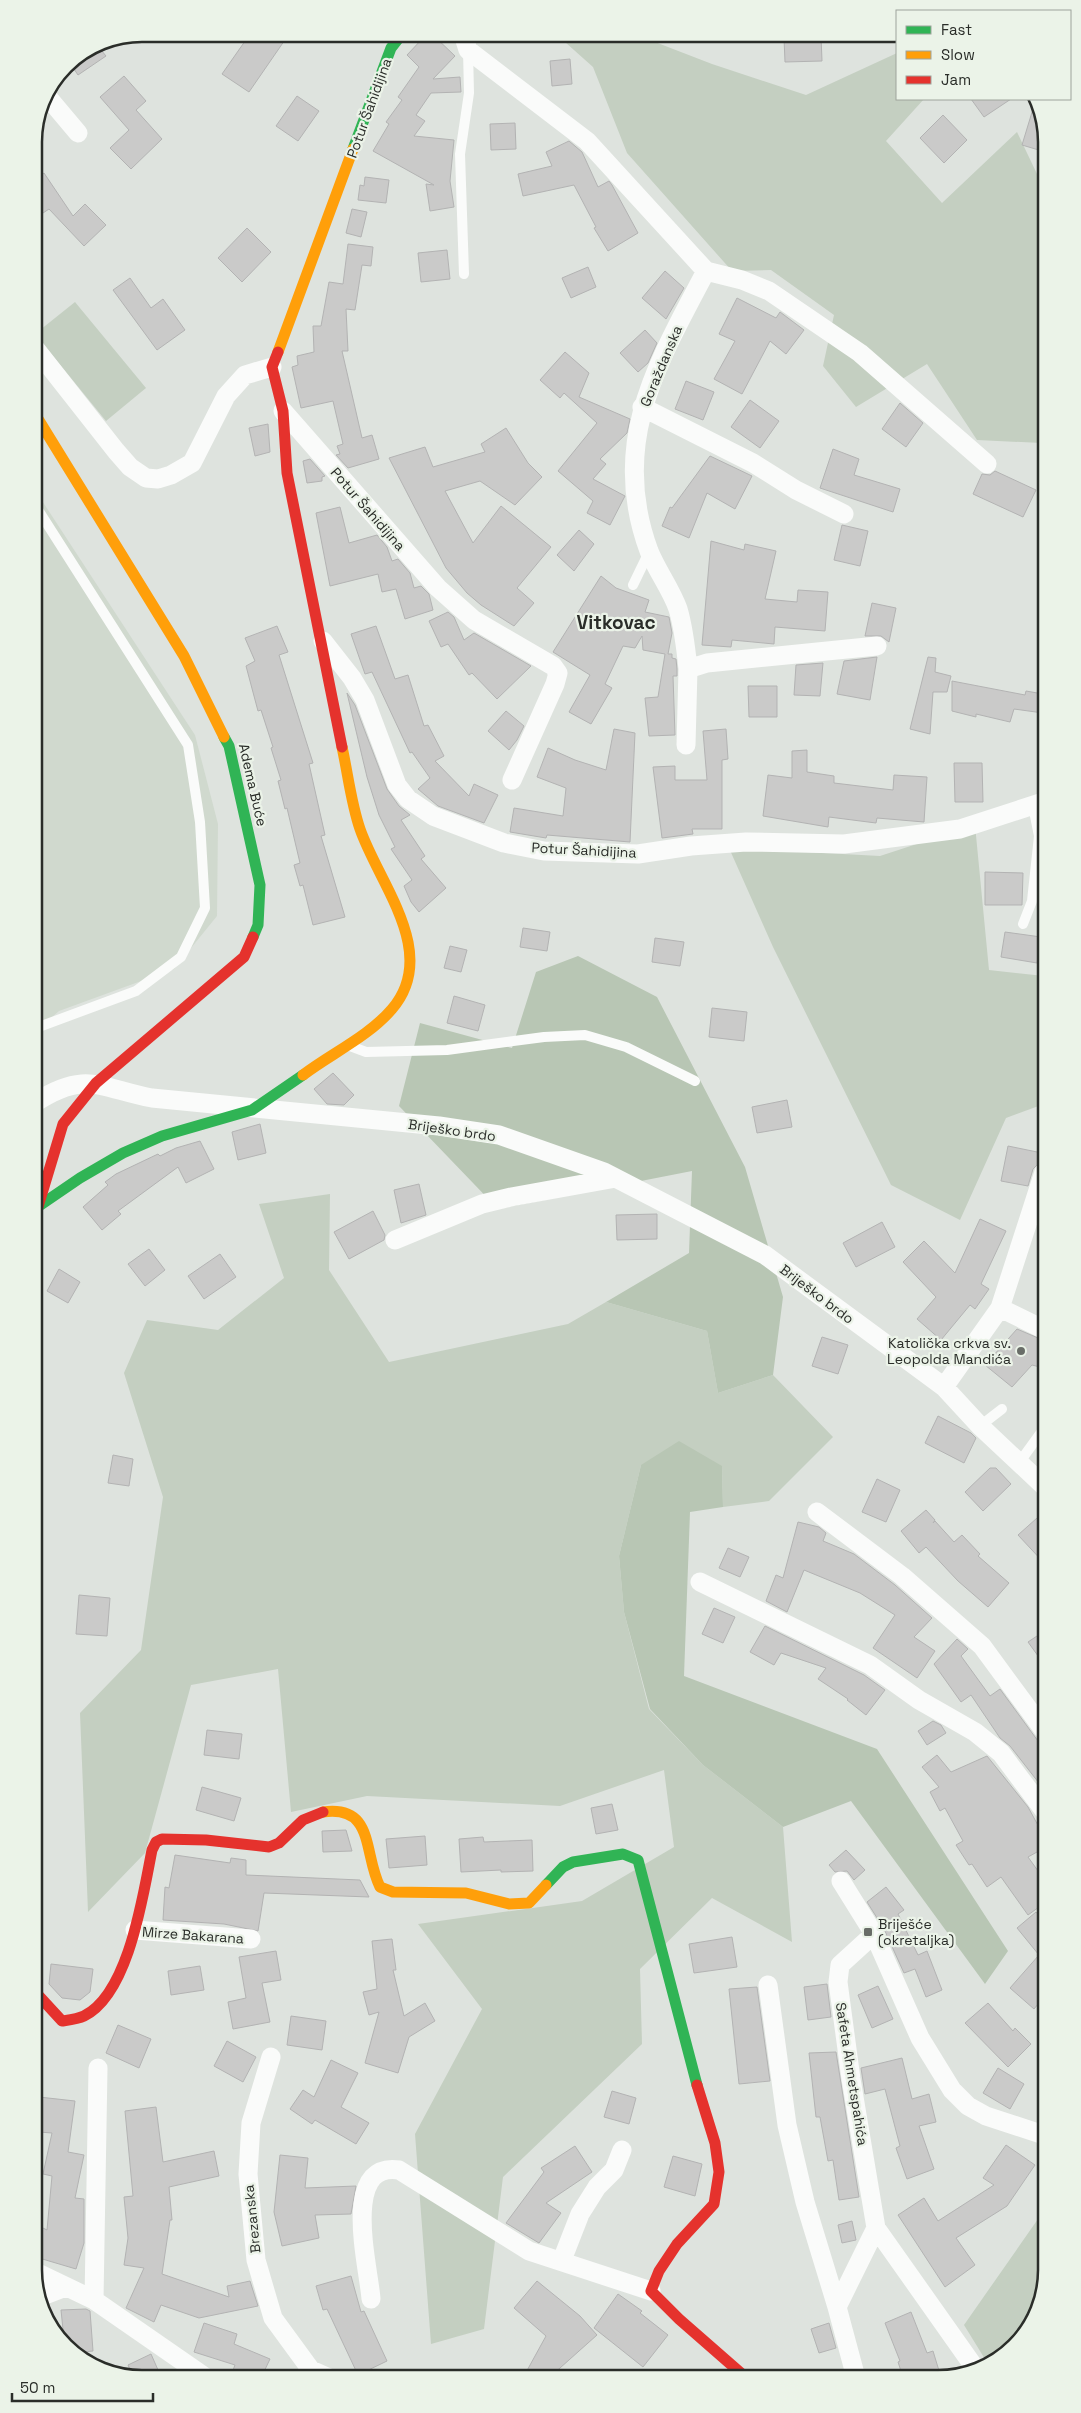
<svg xmlns="http://www.w3.org/2000/svg" width="1081" height="2413" font-family="'Space Grotesk',sans-serif">
<style>
.built{fill:#d0d9ce}
.green{fill:#c4cfc1}
.forest{fill:#b8c6b4}
.building{fill:#cacac9;stroke:#b3b3b3}
.lines{fill:none;stroke-linecap:round;stroke-linejoin:round}
.lane{stroke:#fafbfa;stroke-width:10}
.street{stroke:#fafbfa;stroke-width:19}
.fast{stroke:#30b455;stroke-width:11}
.slow{stroke:#ff9f0a;stroke-width:11}
.jam{stroke:#e5322d;stroke-width:11}
.poi-dot{fill:#696d68;stroke:#ebf3e8;stroke-width:2}
.labels{text-anchor:middle;dominant-baseline:central;stroke-width:4.5;stroke-linejoin:round;paint-order:stroke}
.street-label{font-size:14px;fill:#2a2d29;stroke:#ebf3e8}
.poi-label{font-size:14px;fill:#2a2d29;stroke:#ebf3e8;text-anchor:end}
.district-label{font-size:19px;font-weight:bold;fill:#2a2d29;stroke:#ebf3e8}
.rim{fill:none;stroke:#2a2d29;stroke-width:2.5}
</style>
<rect width="100%" height="100%" fill="#dee3de"/>
<path class="built" d="M35,490l160,245 23,89 -1,92 -43,53 -115,42 -23,20z"/>
<path class="green" d="M556,34h102l-3,8 57,22 94,31 91,-42v46h27l-38,42 56,62 75,-71 20,42 5,2v267l-65,-3 -50,-76 -71,43 -33,-41 11,-51 -63,-45 -39,1 -105,-118 -34,-86z
M75,302l71,86 -40,33 -71,-87z
M975,825l14,145 55,6v128l-38,14 -46,102 -69,-35 -118,-238 -44,-99 151,8z
M330,1194l-1,76 60,92 179,-38 38,-22 101,29 11,62 55,-18 60,62 -64,64 -46,6 -1,-41 -81,-1 -22,91 5,56 25,97 54,56 80,62 9,115 -80,-44 -72,71 2,75 -139,133 -19,152 -53,15 -16,-210 67,-125 -64,-85 164,-23 92,-54 -10,-77 -104,36 -193,-10 -76,16 -13,-143 -87,16 -46,168 -57,59 -8,-199 61,-63 22,-153 -39,-124 23,-53 71,10 66,-52 -25,-74z
M1038,2219l9,11v41l-22,66 -37,27 -24,-39z"/>
<path class="forest" d="M578,956l79,41 88,170 38,130 -10,78 -55,18 -11,-62 -101,-29 83,-49 3,-82 -194,38 -99,-103 21,-83 92,25 24,-76z
M679,1441l43,25 1,41 -33,5 -6,164 193,73 131,202 -23,33 -134,-183 -68,26 -80,-62 -53,-56 -26,-97 -5,-56 22,-91z"/>
<path class="building" d="M250,34h39l-40,58 -27,-18z
M433,35l22,21 -22,23 27,-2 1,15 -30,1 -15,22 9,6 -11,15 40,4 -4,41 4,26 -24,4 -4,-27 8,1 -61,-34 16,-27 -3,-2 16,-22 -4,-3 21,-30 -12,-12 16,-17 3,4z
M821,36l1,25 -37,1 -1,-24z
M97,45l9,11 -28,19 -8,-12z
M570,59l2,25 -20,2 -2,-25z
M124,76l22,25 -10,9 26,29 -31,30 -21,-21 19,-18 -29,-33z
M297,96l22,15 -21,30 -22,-15z
M971,99h40l-27,18z
M1036,99l5,8 1,44 -20,-6z
M943,115l24,25 -23,23 -24,-25z
M515,123l1,26 -25,1 -1,-26z
M569,141l13,11 16,35 11,-6 3,4 26,48 -30,18 -14,-23 2,-1 -22,-42 -51,11 -5,-22 34,-8 -6,-14z
M44,173l29,43 12,-12 21,21 -22,21 -35,-37 -15,10v-39z
M365,177l24,3 -3,23 -28,-3 2,-15 4,1z
M352,209l15,3 -6,25 -15,-4z
M247,228l24,24 -29,30 -24,-24z
M348,244l25,3 -2,19 -9,-1 -7,45 -9,-1 2,42h-6l20,87 10,-3 7,24 -31,9 -12,-13 4,-1 -3,-8 6,-2 -10,-43 -32,7 -9,-41 6,-2 -1,-9 17,-4 -1,-26h8l8,-44 14,2z
M447,250l3,29 -29,3 -3,-29z
M588,267l8,20 -25,11 -9,-20z
M665,271l19,17 -18,31 -24,-21z
M130,278l21,30 12,-9 22,31 -28,20 -44,-60z
M737,298l39,20 4,-6 24,18 -18,24 -16,-13 -28,53 -28,-15 21,-38 -16,-7z
M645,330l12,13 -9,20 -10,9 -18,-19z
M565,352l24,21 -10,24 51,22 -3,14 -27,26 6,5 -13,15 32,17 -15,29 -23,-12 6,-12 -35,-30 39,-48 -33,-30 -4,5 -20,-18z
M686,381l28,11 -11,28 -28,-11z
M750,400l29,21 -19,27 -29,-21z
M900,403l23,20 -17,24 -24,-18z
M268,424l2,28 -15,4 -6,-28z
M506,428l22,35 14,14 -27,28 -35,-24 -35,10 28,52 28,-37 50,41 -34,41 17,15 -20,23 -33,-21 -14,-12 -21,-25 -57,-110 36,-11 8,20 52,-15 -4,-8z
M833,449l26,10 -5,16 46,14 -7,23 -73,-24z
M710,456l42,20 -17,33 -28,-16 -18,45 -27,-12 8,-19 2,1z
M310,459l15,17 -3,1v4l-15,2 -4,-22z
M995,471l41,19 -13,27 -50,-23 9,-20 8,1z
M340,507l9,36 28,-8 10,12 5,14 6,-2 12,14 4,15 7,-2 8,8 4,16 -28,9 -9,-30 -14,3 -4,-18 -48,12 -14,-73z
M842,525l26,6 -8,35 -26,-6z
M579,530l15,14 -20,27 -17,-16z
M711,541l33,9 1,-6 31,7 -11,48 32,3 1,-12 30,2 -3,39 -50,-4 -1,17 -42,-4 -1,7 -29,-2z
M601,576l15,12 33,12 -4,12 24,5 3,16 -4,21h4v4l4,1 1,10v7h-4l2,59 -26,1 -4,-38 13,-1 7,-43 -22,-4 -1,-14 -7,12 -12,-2 -18,38 7,4 -21,36 -22,-12 21,-37 -37,-23z
M872,603l24,5 -7,34 -8,-6h-16z
M448,612l6,5 10,23 10,-7 57,33 -34,33 -25,-26 -3,2 -21,-31 -7,3 -12,-26z
M277,626l11,26 -9,3 34,108 -4,1 16,71 -4,1 24,81 -32,8 -10,-40 -3,1 -6,-21 6,-2 -13,-55 -2,1 -7,-28 3,-1 -10,-32 2,-1 -12,-37 -3,1 -12,-45 9,-5 -10,-23z
M376,626l19,53 13,-4 16,51 4,-1 16,31 -9,5 34,35 5,-12 24,11 -14,28 -46,-17 -20,-17 12,-11 -18,-26 -2,1 -38,-81 -7,2 -14,-40z
M877,657l-7,43 -33,-6 7,-33z
M928,657l8,1 -1,14 16,4 -4,16h-14l-3,42 -20,-5z
M823,663l-3,33 -26,-1 2,-30z
M952,681l73,14 1,-4 17,3v19l-29,-4 -4,13 -34,-8v3l-24,-6z
M748,686h29v31h-28z
M347,693l8,12 32,84 12,17 11,9 -9,5 24,36 -4,3 25,29 -27,24 -8,-10 -7,-16 8,-6 -21,-31 4,-2 -16,-32 -12,-38z
M506,711l18,15 -7,14 -8,10 -21,-19z
M614,729l21,4 -5,109 -83,-7 -1,3 -36,-6 4,-24 49,8 3,-28 -29,-11 11,-29 27,12 31,10z
M726,729l2,30 -6,1v69h-30l1,5 -31,4 -9,-71 22,-1v14h32l-4,-49z
M807,750v22l27,4v7l59,7 1,-15 33,2 -3,45 -47,-4 -1,5 -47,-6 -1,10 -65,-11 5,-41 24,3v-27z
M954,763h28l1,39h-28z
M985,872l38,1 -1,32h-37z
M523,928l27,4 -3,19 -27,-4z
M1005,932l36,5 -4,26 -36,-6z
M655,938l29,4 -4,24 -28,-4z
M450,946l17,4 -6,22 -17,-4z
M454,996l31,9 -7,26 -31,-8z
M712,1008l35,4 -3,29 -35,-4z
M333,1073l21,22 -10,10 -17,-1 -13,-15z
M787,1100l5,27 -35,6 -5,-26z
M260,1124l6,29 -28,7 -6,-28z
M200,1141l14,28 -28,14 -8,-16 -60,44 3,3 -19,16 -19,-23 25,-22 -3,-3 11,-8 42,-20 2,2 16,-8z
M1008,1146l34,7 -2,9 -7,7 -5,17 -27,-5z
M419,1184l7,31 -25,8 -7,-33z
M373,1211l12,24 -1,5 -35,19 -15,-27z
M657,1214v25l-40,1 -1,-25z
M980,1219l26,12 -25,53 8,5 -14,20 -5,-4 -29,35 -24,-21 19,-22 -33,-35 21,-21 31,32z
M882,1222l13,25 -39,20 -13,-24z
M149,1249l16,21 -20,16 -17,-22z
M220,1254l16,23 -32,22 -16,-23z
M59,1269l21,13 -12,21 -21,-12z
M1017,1329l28,12v20l-5,6 -8,-2 -20,22 -27,-22z
M822,1337l26,8 -10,29 -26,-8z
M938,1416l33,17 5,5 -12,25 -39,-20z
M113,1455l20,4 -4,27 -21,-3z
M990,1468h6l15,16 -28,27 -18,-19z
M877,1479l23,11 -14,32 -24,-10z
M926,1510l9,10 -2,3 2,-2 19,21 8,-7 18,19 -2,2 31,27 -21,24 -30,-26 -32,-34 -7,6 -18,-22z
M1037,1518l8,9v37l-27,-29z
M798,1522l21,5 7,6 -3,8 31,13 41,31 37,33 -18,19 21,14 -18,27 -44,-30 22,-33 -35,-22 -56,-23 -17,42 -21,-11 10,-26 7,3z
M728,1548l21,9 -9,20 -21,-9z
M79,1595l31,3 -3,38 -31,-2z
M714,1608l21,9 -12,26 -21,-9z
M765,1626l99,49 21,15 -19,25 -19,-15 1,-1 -30,-20 8,-11 -45,-15 -7,12 -24,-13z
M1046,1630v37l-18,-25z
M957,1639l11,10 -7,7 29,40 10,-7 46,63v40l-36,-46 -10,-8 -29,-43 -10,7 -27,-38z
M933,1721l8,4 5,8 -19,12 -9,-14z
M207,1730l35,4 -3,25 -35,-4z
M937,1755l14,17 36,-16 41,51 18,33v7l-18,10 18,25v20l-18,13 -27,-38 -14,10 -15,-23 -3,1 -13,-20 7,-4 -18,-33 -5,3 -10,-19 9,-5 -17,-20z
M202,1787l39,11 -7,23 -38,-11z
M612,1804l6,26 -22,4 -5,-26z
M346,1830l6,21 -29,1 -1,-21z
M425,1836l2,29 -38,3 -3,-29z
M483,1837l1,5 48,-2 1,31 -32,1v-2l-40,2 -2,-33z
M846,1850l19,20 -11,10 -7,-9 -12,1 -6,-7z
M175,1855l55,8 1,-5 15,2v15l114,5 9,17 -105,-4 -6,38 -34,-7 -61,-4 2,-33 4,1z
M886,1887l18,23 -6,4 20,41 9,-4 15,39 -16,7 -11,-28 -11,4 -20,-44 -17,-27z
M1036,1912l10,12v70l-12,15 -24,-21 29,-33 -22,-27z
M732,1937l5,30 -43,6 -5,-29z
M392,1939l4,31h-3l11,46 21,-13 10,18 -26,16 -11,36 -33,-10 14,-51 -10,3 -6,-23 14,-3 -5,-48z
M276,1951l5,29 -19,3 8,39 -37,7 -5,-27 18,-4 -7,-41z
M51,1964l42,5 -3,23 -10,8 -18,-2 -13,-14z
M200,1966l4,24 -33,5 -3,-24z
M827,1984l4,33 -23,3 -4,-33z
M878,1986l15,33 -21,9 -14,-33z
M757,1987l13,94 -31,3 -10,-95z
M988,2003l25,28 2,-3 16,16 -23,23 -43,-44z
M291,2016l35,5 -4,29 -35,-5z
M118,2025l33,14 -12,29 -33,-15z
M227,2041l29,16 -13,25 -29,-16z
M836,2052l23,145 -20,3 -6,-40 -5,1 -8,-44h-4l-7,-64z
M902,2058l10,41 17,-5 7,28 -17,4 15,43 -27,10 -11,-31 4,-2 -15,-57 -20,5 -4,-26z
M331,2060l27,13 -17,34 28,16 -13,21 -41,-24 -3,4 -22,-15 13,-19 11,7z
M998,2068l26,16 -14,25 -27,-16z
M612,2091l24,7 -7,26 -25,-7z
M39,2097l36,4 -7,51 16,3 -9,43 9,1v44l-8,26 -37,-11v-32l8,4 5,-54 -9,-2 9,-41 -13,-1z
M156,2107l7,55 51,-11 5,25 -50,11 3,33h-2l-8,54 67,23 -2,-11 23,-5 8,25 -59,12 -38,-13 -7,17 -28,-14 18,-40 -20,-3 4,-27 -4,-41 9,-1 -8,-85z
M1006,2145l29,20 -28,41 -51,32 19,27 -30,22 -47,-72 26,-17 14,23 56,-36 -11,-7z
M575,2146l17,26 -46,31 15,10 -22,30 -33,-20 38,-51 -3,-4z
M280,2155l28,3 -3,30 51,-2 -5,28 -36,1 4,23 -37,8 -8,-34z
M673,2156l29,8 -7,32 -31,-9z
M852,2221l4,19 -14,3 -4,-18z
M351,2276l10,36 3,-1 23,50 -29,14 -31,-66 -4,1 -7,-24z
M537,2281l43,35 17,19 -46,41h-27l22,-40 -32,-28z
M618,2294l24,17 -2,2 28,22 -25,32 -49,-39z
M86,2309l4,2 3,40 -20,2 -9,-14 -3,-29z
M911,2312l16,41 6,-2 7,23h-38l-4,-12 2,-1 -15,-38z
M204,2323l33,11 -3,10 36,15 -9,19h-31l5,-13 -41,-13z
M829,2323l7,25 -17,5 -8,-24z
M151,2354l11,25h-28l-6,-14z"/>
<g class="lines">
<path class="lane" d="M464,274l-4,-120 9,-61 -1,-43
M35,505l153,240 12,77 5,86 -24,49 -45,34 -100,37
M633,585l16,-33
M1023,924l9,-23 7,-65 -6,-30
M350,1046l16,6 81,-2 97,-13 41,-2 41,12 69,34
M980,1426l22,-17
M1019,1463l26,-36"/>
<path class="street" d="M463,34l5,16 119,91 119,130
M46,95l32,38
M706,271c-49,93 -97,172 -57,280 8,20 22,38 29,58 6,20 8,40 10,60l19,-6 170,-17
M706,271l36,9 27,11 91,62 127,111
M35,348l81,103 14,16 16,11 12,1 13,-4 21,-12 34,-67 19,-21 27,-8
M642,407l111,56 43,27 48,24
M283,411l155,177 36,32 79,46 5,7 -3,11 -43,96
M323,641l29,37 13,22 32,85 11,14 25,17 71,27 40,8 94,3 53,-8 55,-4 98,2 116,-15 83,-27
M686,745l2,-76
M36,1102c50,-32 64,-14 116,-4l287,28 60,9 105,37 161,83 179,132 36,39 65,61
M395,1240l87,-36 29,-7 105,-19
M1000,1308l45,22
M944,1387l56,-79 44,-136
M817,1512l85,64 80,70 64,87
M700,1582l170,83 49,35 56,32 26,21 45,60
M841,1881l33,53 46,104 32,52 16,16 18,10 61,20
M135,1930l116,9
M874,1934l-34,31 -2,17 13,97 25,149 101,143
M768,1985l19,140 18,77 32,105
M271,2057l-20,66 -3,51 8,86 17,58 38,52 18,8
M562,2260l18,-46 17,-27 17,-17 8,-20
M40,2274l54,26 114,79
M40,2297l26,-10
M371,2299c-2,-31 -31,-138 28,-129l130,81 122,40
M94,2300l4,-232
M855,2374l-18,-67 39,-79"/>
<path class="fast" d="M353,149l38,-101 11,-14
M224,737l5,9 31,139 -2,40 -5,12
M39,1206l41,-28 43,-25 39,-17 90,-26 51,-35
M546,1885l17,-18 10,-5 50,-8 15,6 59,225"/>
<path class="slow" d="M278,352l75,-203
M35,414l149,242 40,81
M303,1075c29,-22 65,-38 89,-66 48,-56 -13,-125 -32,-180 -9,-26 -12,-55 -18,-82
M323,1812c52,-7 40,41 57,75l13,5 73,1 43,11 20,-1 17,-18"/>
<path class="jam" d="M278,352l-6,15 11,44 4,62 55,274
M37,1210l26,-86 33,-41 148,-126 9,-20
M39,1996l23,25c7,-1 16,-2 22,-5 45,-22 59,-121 68,-166l4,-8 6,-3 44,1 63,7 10,-4 24,-23 20,-8
M697,2085l18,58 4,29 -5,32 -37,40 -18,27 -8,20 28,28 64,56"/>
</g>
<g class="poi-dot">
<circle cx="1021" cy="1351" r="5"/>
<rect x="863" y="1927" width="10" height="10" rx="2.5"/>
</g>
<g class="labels">
<g class="street-label">
<text transform="translate(369 108) rotate(-70)">Potur Šahidijina</text>
<text transform="translate(661 366) rotate(-67)">Goraždanska</text>
<text transform="translate(368 509) rotate(49)">Potur Šahidijina</text>
<text transform="translate(253 785) rotate(77)">Adema Buće</text>
<text transform="translate(584 850) rotate(3)">Potur Šahidijina</text>
<text transform="translate(452 1130) rotate(8)">Briješko brdo</text>
<text transform="translate(817 1294) rotate(37)">Briješko brdo</text>
<text transform="translate(193 1935) rotate(4)">Mirze Bakarana</text>
<text transform="translate(852 2074) rotate(81)">Safeta Ahmetspahića</text>
<text transform="translate(252 2219) rotate(-96)">Brezanska</text>
</g>
<g class="poi-label">
<text x="1011" y="1343">Katolička crkva sv.<tspan x="1011" dy="16">Leopolda Mandića</tspan></text>
<text x="878" y="1924" text-anchor="start">Briješće<tspan x="878" dy="16">(okretaljka)</tspan></text>
</g>
<g class="district-label">
<text x="616" y="622">Vitkovac</text>
</g>
</g>
<path d="M0 0H1081V2413H0ZM142 42H938A100 100 0 0 1 1038 142V2270A100 100 0 0 1 938 2370H142A100 100 0 0 1 42 2270V142A100 100 0 0 1 142 42Z" fill="#ebf3e8" fill-rule="evenodd"/>
<path class="rim" d="M142 42H938A100 100 0 0 1 1038 142V2270A100 100 0 0 1 938 2370H142A100 100 0 0 1 42 2270V142A100 100 0 0 1 142 42Z"/>
<rect x="896" y="10" width="175" height="90" fill="#ebf3e8" stroke="#9ea49c"/>
<rect x="906" y="26" width="25" height="8" fill="#30b455" stroke="#9ea49c"/>
<text x="941" y="35" font-size="15" fill="#2a2d29">Fast</text>
<rect x="906" y="51" width="25" height="8" fill="#ff9f0a" stroke="#9ea49c"/>
<text x="941" y="60" font-size="15" fill="#2a2d29">Slow</text>
<rect x="906" y="76" width="25" height="8" fill="#e5322d" stroke="#9ea49c"/>
<text x="941" y="85" font-size="15" fill="#2a2d29">Jam</text>
<path d="M12 2393v8h141v-8" fill="none" stroke="#2a2d29" stroke-width="2.5"/>
<text x="20" y="2393" font-size="15" fill="#2a2d29" stroke="#ebf3e8" stroke-width="4" paint-order="stroke">50 m</text>
</svg>
